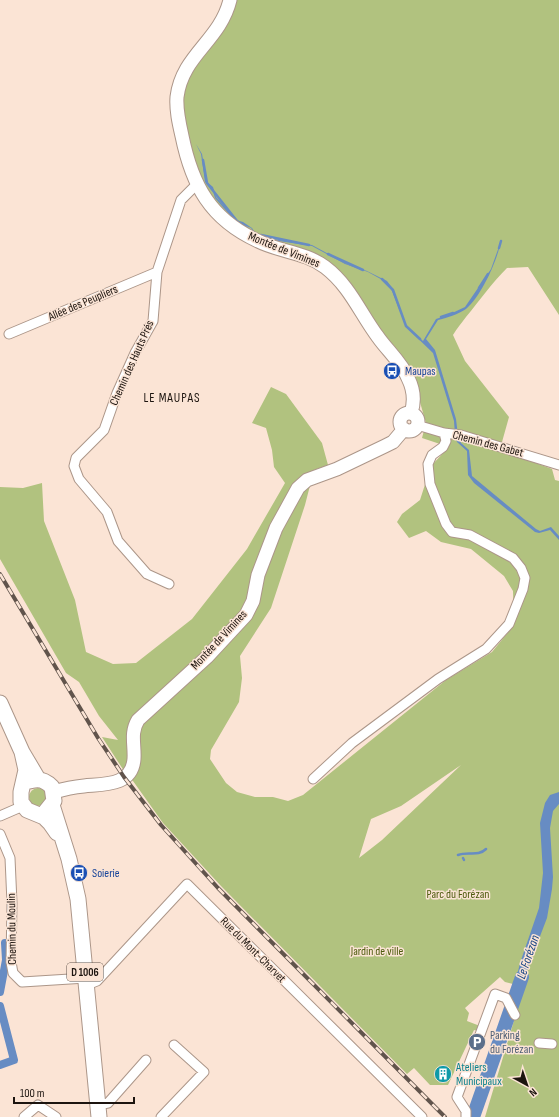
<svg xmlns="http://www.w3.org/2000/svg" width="559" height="1117" font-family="'Sofia Sans Condensed',sans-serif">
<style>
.green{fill:#b1c27f;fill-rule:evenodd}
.water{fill:#678cc3}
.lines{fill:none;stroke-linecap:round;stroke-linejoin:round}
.stream{stroke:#678cc3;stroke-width:2.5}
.canal{stroke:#678cc3;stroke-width:8}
.river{stroke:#678cc3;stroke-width:14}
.street-casing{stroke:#ac9689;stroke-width:11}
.secondary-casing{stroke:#ac9689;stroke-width:15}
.primary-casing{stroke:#ac9689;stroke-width:17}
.street{stroke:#fff;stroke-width:9}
.secondary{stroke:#fff;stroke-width:13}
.primary{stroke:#fff;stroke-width:15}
.rail-casing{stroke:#61544c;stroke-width:4}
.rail{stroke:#fbe4d5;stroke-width:2.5;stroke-dasharray:8;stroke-linecap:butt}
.labels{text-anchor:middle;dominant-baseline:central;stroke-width:3;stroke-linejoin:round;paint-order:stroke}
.shield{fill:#fbe4d5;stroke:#5f524a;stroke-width:1}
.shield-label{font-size:11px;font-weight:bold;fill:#1c140f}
.street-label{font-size:12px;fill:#1c140f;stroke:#fbe4d5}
.transit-label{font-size:12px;fill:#164399;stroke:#fbe4d5;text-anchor:start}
.park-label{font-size:12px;fill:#4c5a0c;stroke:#fbe4d5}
.service-label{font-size:12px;fill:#4e5e75;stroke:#fbe4d5;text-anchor:start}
.culture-label{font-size:12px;fill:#0d838f;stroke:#fbe4d5;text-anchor:start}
.neighbourhood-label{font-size:13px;letter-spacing:1px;fill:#1c140f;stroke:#fbe4d5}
.water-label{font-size:13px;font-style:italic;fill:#114184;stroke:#fbe4d5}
</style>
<rect width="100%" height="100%" fill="#fbe4d5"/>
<path class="green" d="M234,0h325v315l-31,-48 -21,1c-15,15 -27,32 -41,49 -5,7 -9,11 -13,18l12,26 44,56 -7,25 1,9 49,18 3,11 4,1v636h-74l34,-113 -8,-13 2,-7 -8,-2 -5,-5 -35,31 4,5 -2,8 13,5 -2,5 -4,-1 -26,55h-18l-16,-17 -7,6 -186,-188 -58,-63 -30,-42 -7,-7 -24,-37 16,3 -19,-24 -20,-34 -13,-9 -66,-114v-72l23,1 19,-5 2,38 31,79 11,52 27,12 23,-1 56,-44 55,-70 38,-66 -11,-16 -2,-17 -6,-22 -14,-5 19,-36 15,7 36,49 6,22 -14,5 -9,35 -34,103 -31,48 2,22 -3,24 -28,48 -1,9 16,24 11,9 18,5h18l15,4 15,-6 143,-115 46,-28 22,-27 -1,-34 -9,-15 -33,-27 -30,-7 -15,-11 -17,7 -12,-16 5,-8 18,-14 11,-34 18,-19 -27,-9 4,-15 -13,-45 -83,-112 -65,-21 -51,-38 -30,-59 -2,-64zM461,765l-79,75 -23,18 12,-39 30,-13z
M29 797a9 9 0 1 1 18 0a9 9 0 1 1-18 0Z"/>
<path class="water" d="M196,144l6,10 5,28 6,5 3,10 20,23 7,2 9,6 4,6 17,5 39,6 35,19 20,7 20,10 6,8 13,36 17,16 13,-22 12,-4 17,-8 26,-38 10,-28c-4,20 -19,54 -35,68 -7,5 -20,9 -28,11l-12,19 9,11 21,69 2,17 3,7 8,7 3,26 64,53 4,2 11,-4 8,9v4l-9,-10 -11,3 -4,-1 -61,-49 -6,-8 -1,-24 -10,-9 -2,-7 -1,-14 -21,-68 -27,-26 -14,-36 -6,-9 -18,-10 -23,-8 -33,-18 -40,-6 -16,-5 -5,-7 -15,-6 -21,-24 -3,-10 -7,-6 -4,-28z
M559,792v12l-6,7 -3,17 3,49 -1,12 -5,29 -21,55h-1l-6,23 -6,-3 7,-30 19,-55 4,-35 -3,-50 5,-20 5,-8z"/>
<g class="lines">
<path class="stream" d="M203,160l4,23 30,38 11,8
M261,235l48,10
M499,248l2,-7
M328,254l35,16
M382,279l11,11 13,36 14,13
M479,288l9,-14
M441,317l12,-4
M458,855c10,-4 20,2 28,-6
M463,858l1,2"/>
<path class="canal" d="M0,992l6,-32 -1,-17
M0,1006l14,54 -14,5"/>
<path class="river" d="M473,1117l49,-140"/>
<defs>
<path id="street" d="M9,334l148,-62
M417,425l27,8 17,2 98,30
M169,584l-22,-10 -29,-33 -11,-29 -28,-33 -5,-13 2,-8 28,-28 13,-37 18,-40 18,-32 4,-49 24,-72 15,-15
M313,779l39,-36 86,-64 48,-30 23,-25 14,-35 2,-11 -4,-10 -8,-10 -43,-23 -18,-3 -6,-8 -16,-40 -2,-20 4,-9 11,-8 3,-6 -2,-8
M0,816l23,-10
M0,834l10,24 2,45 -1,59 2,11 9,9 64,-4
M87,985l10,-4 90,-97 235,233
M539,1043l13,1
M98,1105l10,-2 38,-43
M24,1117l14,-12 18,12
M161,1117l43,-45 -30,-27
M466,1117v-6l-9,-14 38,-103 11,4 9,17"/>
<path id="secondary" d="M230,0c-10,41 -48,55 -53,97 -1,13 2,26 5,39 10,49 28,83 76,105 22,11 47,11 67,26 25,19 35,46 53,70 9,13 24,26 30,41 6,12 7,23 3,35
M400 422a9 9 0 1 1 18 0a9 9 0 1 1-18 0Z
M54,792c10,-3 19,-5 30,-6 20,-2 48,0 50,-27 1,-14 -4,-26 4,-39l69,-63 39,-42 7,-14 5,-26 18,-47 22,-40 9,-8 30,-11 48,-23 8,-4 11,-13"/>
<path id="primary" d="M0,703l22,49 16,27
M22,752l4,18 -5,22v10l6,8 17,7 6,6 7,10
M30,781c9,-3 15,-1 22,6l2,14 -8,10
M52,805l17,54 9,40 21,218"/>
</defs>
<use href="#street" class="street-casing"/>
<use href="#secondary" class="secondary-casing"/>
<use href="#primary" class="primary-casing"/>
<use href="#street" class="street"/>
<use href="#secondary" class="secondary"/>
<use href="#primary" class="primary"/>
<defs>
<path id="rail" d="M0,574l98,164 26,39 37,48 57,63 227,229"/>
</defs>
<use href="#rail" class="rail-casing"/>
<use href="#rail" class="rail"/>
</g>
<defs>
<symbol id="bus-disc" viewBox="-11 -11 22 22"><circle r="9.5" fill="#1a4fb4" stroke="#fbe4d5"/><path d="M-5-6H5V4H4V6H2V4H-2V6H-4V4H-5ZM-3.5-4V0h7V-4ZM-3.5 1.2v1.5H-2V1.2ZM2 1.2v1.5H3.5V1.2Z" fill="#fff"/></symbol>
<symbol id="parking-disc" viewBox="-11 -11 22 22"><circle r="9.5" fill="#5c6f8a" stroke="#fbe4d5"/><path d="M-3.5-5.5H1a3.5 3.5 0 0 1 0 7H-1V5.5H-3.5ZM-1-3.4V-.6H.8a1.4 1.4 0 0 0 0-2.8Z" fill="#fff"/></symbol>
<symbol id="building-disc" viewBox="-11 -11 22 22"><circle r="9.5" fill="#0f9aa8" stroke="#fbe4d5"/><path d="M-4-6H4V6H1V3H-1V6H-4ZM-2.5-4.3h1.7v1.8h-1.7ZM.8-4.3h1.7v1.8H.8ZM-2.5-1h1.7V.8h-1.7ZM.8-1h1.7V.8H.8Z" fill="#fff"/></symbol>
</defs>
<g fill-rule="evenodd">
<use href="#bus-disc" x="382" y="361" width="20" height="20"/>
<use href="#bus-disc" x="69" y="863" width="20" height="20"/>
<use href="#parking-disc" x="467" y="1032" width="20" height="20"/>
<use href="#building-disc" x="433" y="1064" width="20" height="20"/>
</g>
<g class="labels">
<rect class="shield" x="67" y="963" width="36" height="18" rx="3"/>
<g class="shield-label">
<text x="85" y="972">D 1006</text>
</g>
<g class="street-label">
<text transform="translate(284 250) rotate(22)">Montée de Vimines</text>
<text transform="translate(83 303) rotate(-23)">Allée des Peupliers</text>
<text transform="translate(132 363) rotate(-66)">Chemin des Hauts Prés</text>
<text transform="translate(488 444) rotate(15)">Chemin des Gabet</text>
<text transform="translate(219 640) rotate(-47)">Montée de Vimines</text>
<text transform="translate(12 929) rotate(-91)">Chemin du Moulin</text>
<text transform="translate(253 950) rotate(45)">Rue du Mont-Charvet</text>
</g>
<g class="transit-label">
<text x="405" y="371">Maupas</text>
<text x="92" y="873">Soierie</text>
</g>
<g class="park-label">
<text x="458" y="894">Parc du Forézan</text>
<text x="377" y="951">Jardin de ville</text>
</g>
<g class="service-label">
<text x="490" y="1035">Parking<tspan x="490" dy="14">du Forézan</tspan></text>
</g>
<g class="culture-label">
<text x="456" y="1067">Ateliers<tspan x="456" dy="14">Municipaux</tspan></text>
</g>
<g class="neighbourhood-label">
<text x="172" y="398">LE MAUPAS</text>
</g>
<g class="water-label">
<text transform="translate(528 957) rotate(-71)">Le Forézan</text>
</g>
</g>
<g transform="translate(527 1085) rotate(140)" stroke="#fbe4d5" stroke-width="3" paint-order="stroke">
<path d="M0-3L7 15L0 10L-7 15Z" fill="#1c140f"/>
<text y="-6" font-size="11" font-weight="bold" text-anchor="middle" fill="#1c140f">N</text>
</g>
<path d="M14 1097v6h120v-6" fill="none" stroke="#1c140f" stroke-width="2"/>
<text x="20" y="1097" font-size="12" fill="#1c140f" stroke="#fbe4d5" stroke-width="3" paint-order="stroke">100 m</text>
</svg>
